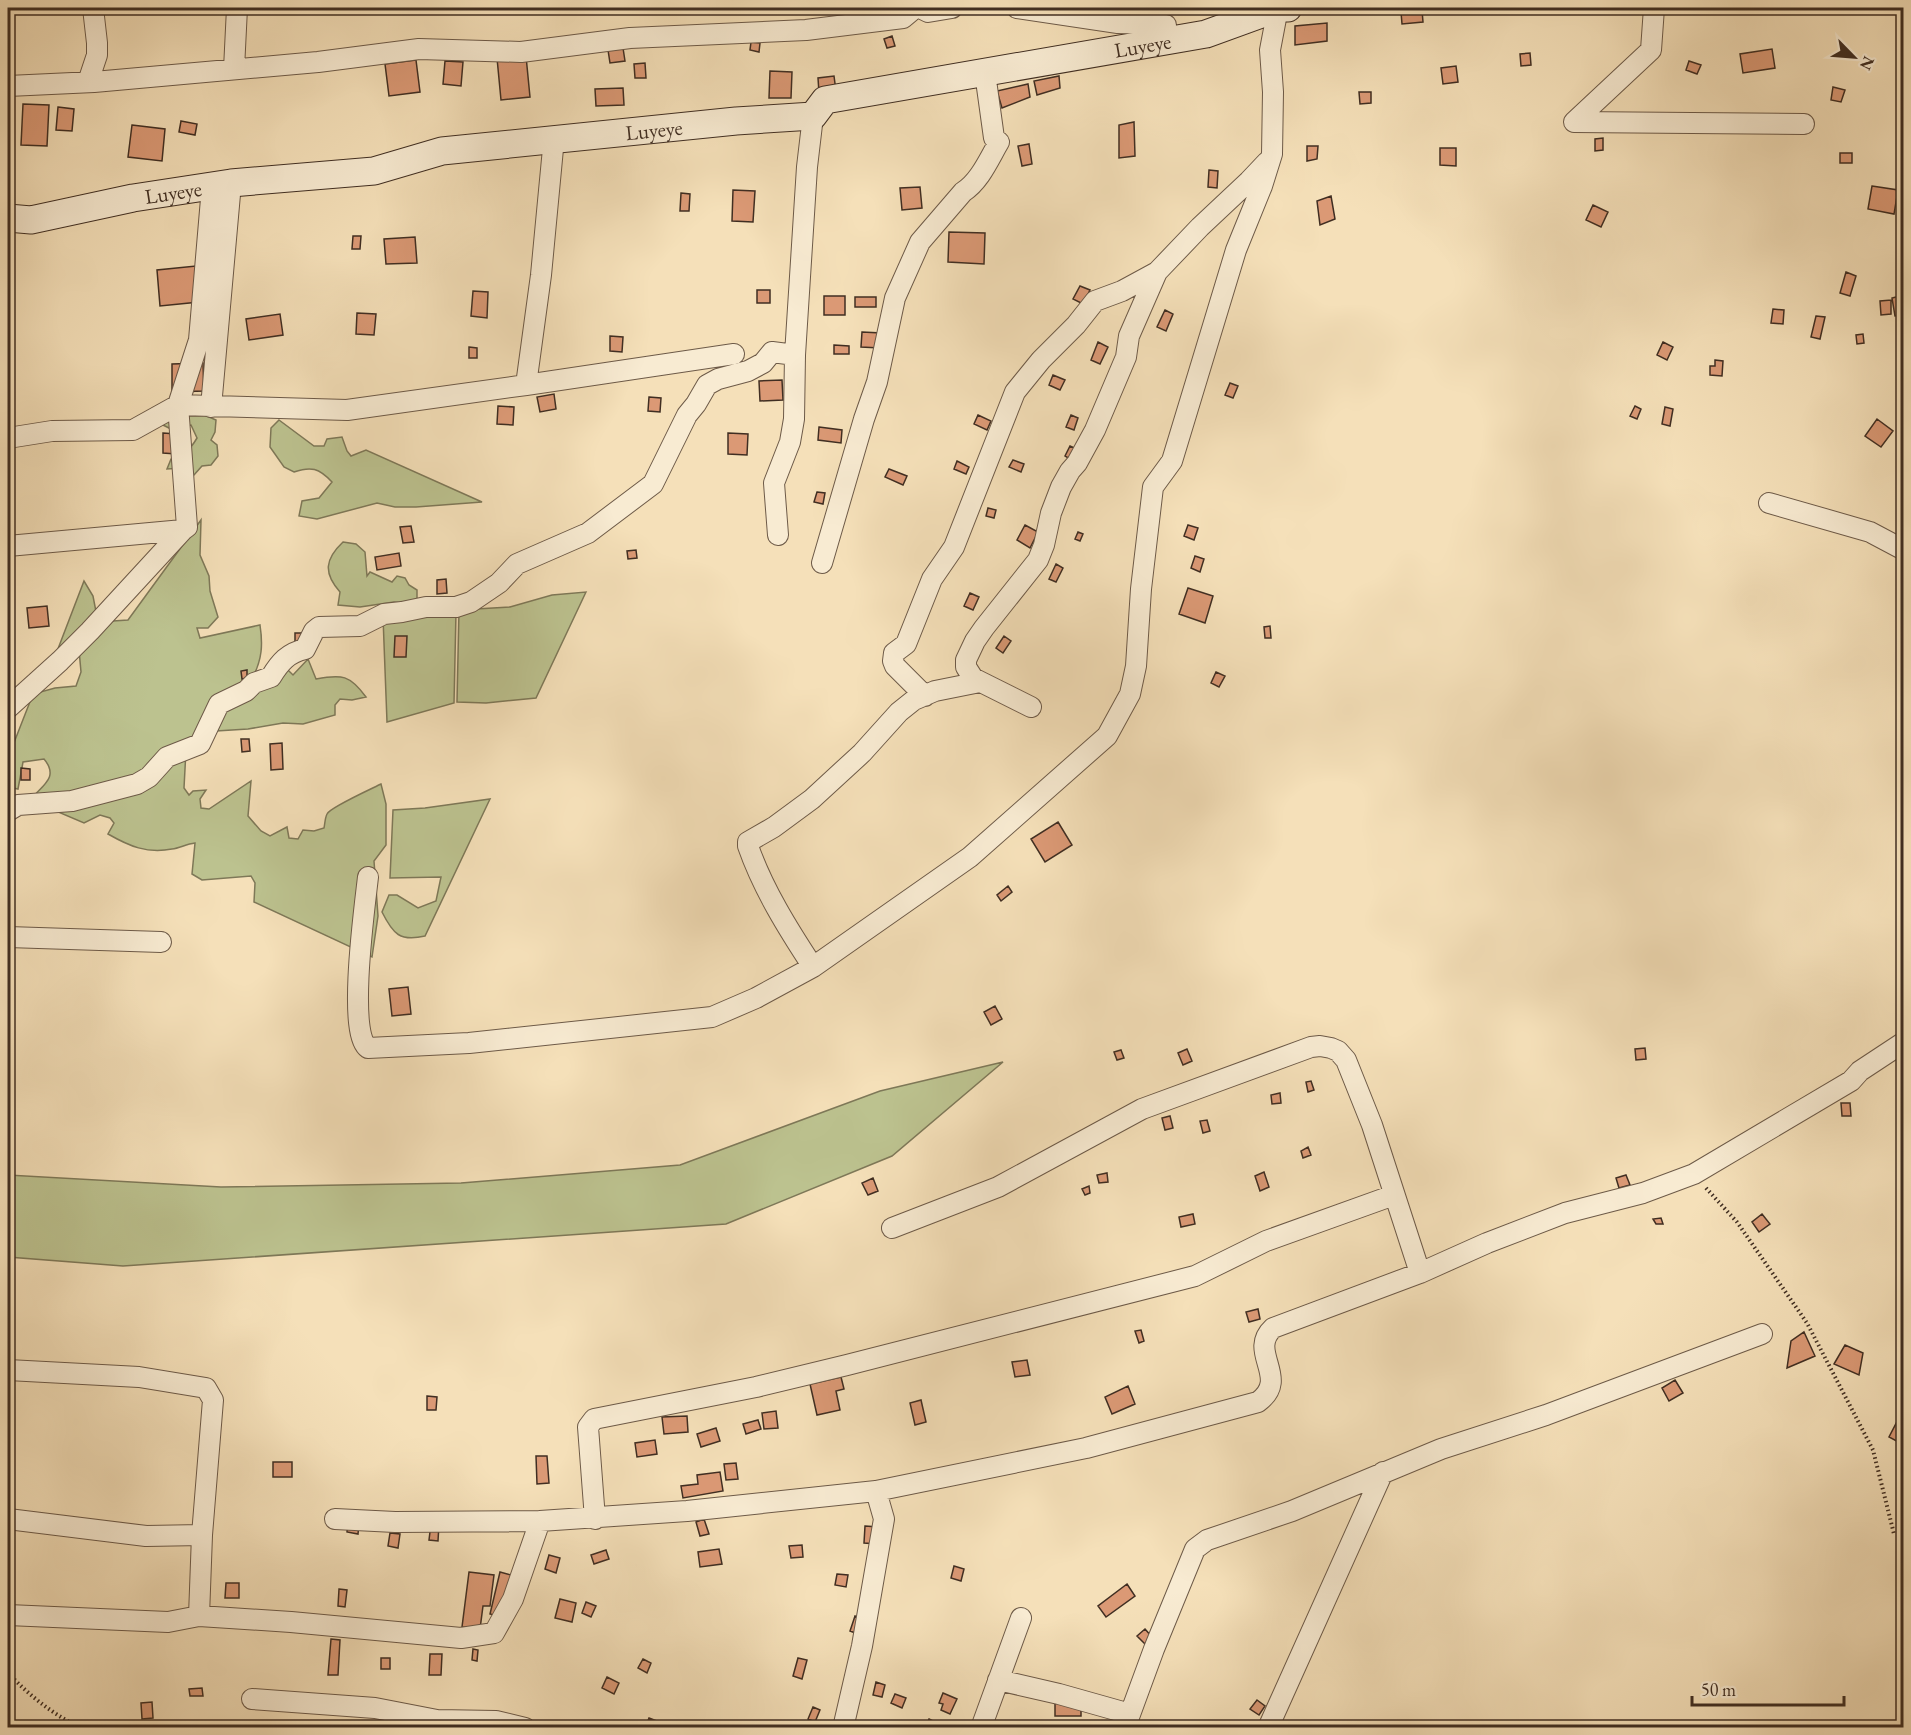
<svg xmlns="http://www.w3.org/2000/svg" width="1911" height="1735" font-family="'EB Garamond',serif">
<style>
.green{fill:#bcc28f;stroke:#7e7858;stroke-width:1.5}
.building{fill:#db9975;stroke:#402e22;stroke-width:1.5}
.lines{fill:none;stroke-linecap:round;stroke-linejoin:round}
.street-casing{stroke:#6d5a48;stroke-width:22}
.secondary-casing{stroke:#402e22;stroke-width:29}
.path{stroke:#402e22;stroke-width:4;stroke-dasharray:1.5 3;stroke-linecap:butt}
.street{stroke:#f8ebd2;stroke-width:20}
.secondary{stroke:#f8ebd2;stroke-width:27}
.labels{text-anchor:middle;dominant-baseline:central;stroke-width:6;stroke-linejoin:round;paint-order:stroke}
.street-label{font-size:21px;fill:#402e22;stroke:#f8ebd2}
</style>
<rect width="100%" height="100%" fill="#f5e0b9"/>
<filter id="stains"><feTurbulence type="fractalNoise" baseFrequency=".00333" numOctaves="4"/><feColorMatrix values="0 0 0 0 .2 0 0 0 0 .09 0 0 0 0 .02 0 0 0 .5 -.17"/></filter>
<radialGradient id="worn" r=".72"><stop offset=".6" stop-color="#630" stop-opacity="0"/><stop offset="1" stop-color="#630" stop-opacity=".3"/></radialGradient>
<path class="green" d="M193,410l23,10 -1,12 -4,8 6,5 1,11 -7,9 -9,1 -8,9 -6,5 -5,-12 -16,1 4,-10c13,-4 19,-9 26,-21l-6,-13 -11,2 -5,4 -16,-8z
M279,420l35,26h10l3,-7 15,-2 5,14 4,5 15,-6 116,52 -66,5h-21l-18,-4 -60,16 -18,-3 3,-15 17,-3 13,-16c-13,-14 -21,-16 -38,-10l-10,-5 -14,-20 1,-19z
M201,520l-1,35 9,21 1,15 8,26 -10,11h-11l3,10 60,-13c3,20 2,34 -7,52l32,-10 8,8 15,-16 8,20c26,-5 34,-4 50,18l-14,3 -12,-1 -5,6v10l-32,9 -20,-1 -35,6 -32,2 -30,19 -2,38 5,7 4,-4 13,-1 -6,9 1,9 8,1 42,-28 -3,35 13,15 9,5 17,-9 2,11 9,1 5,-9 11,1 10,-3c1,-5 1,-10 3,-14 2,-6 44,-25 54,-30l5,20v41l-12,16 4,55 -6,41 -118,-55 1,-19 -4,-7 -49,4 -10,-6 3,-31c-9,1 -15,5 -23,6 -25,5 -43,-3 -64,-15l6,-11 -4,-5 -10,-3 -16,8 -54,-23c11,-14 30,-22 14,-41l-21,3 -5,27 -10,-2v-29l25,-64 22,-6 21,-2 5,-14 -2,-22 -23,4 28,-73 9,15 5,26 30,-2z
M343,542l13,2 9,8 2,24 3,-4 22,10 5,-6 8,2 4,7 8,5v9l-7,5 -16,-2 -34,5 -22,-2 2,-13c-17,-19 -15,-33 3,-50z
M586,592l-50,106 -50,5 -29,-1 2,-92 51,-3 42,-12z
M456,612l-2,91 -67,19 -4,-105z
M490,799l-65,137c-25,6 -32,-2 -43,-24l7,-17h8l21,13 18,-7 5,-24 -51,1 3,-68 32,-2z
M1003,1062l-111,94 -166,68 -603,42 -115,-9v-82l213,12 240,-4 219,-18 200,-74z"/>
<path class="building" d="M1422,10l1,12 -21,2 -1,-12z
M1327,23v18l-32,4v-19z
M892,36l3,10 -8,2 -3,-9z
M751,42l9,1 -1,9 -9,-2z
M623,48l2,13 -15,2 -2,-13z
M1772,49l3,19 -32,5 -3,-19z
M1530,53l1,12 -10,1 -1,-12z
M526,56l4,41 -29,3 -4,-42z
M416,60l4,32 -31,4 -4,-32z
M445,61l18,1 -2,24 -18,-2z
M1689,61l12,4 -4,9 -11,-4z
M645,63l1,15h-11l-1,-14z
M1456,66l2,16 -15,2 -2,-16z
M770,71l22,1 -1,26h-22z
M834,76l2,15 -17,2 -1,-15z
M1059,76l1,12 -23,7 -3,-14z
M1028,84l2,13 -28,11 -5,-17z
M1833,87l12,3 -4,12 -10,-2z
M623,88l1,17 -28,1 -1,-17z
M1359,92h12v11l-11,1z
M23,104l26,1 -2,41 -26,-1z
M58,107l16,2 -2,22 -16,-1z
M181,121l16,3 -2,11 -16,-3z
M1134,122l1,34 -16,2v-33z
M132,125l33,4 -3,32 -34,-4z
M1603,138v12l-8,1v-12z
M1029,144l3,20 -10,2 -4,-20z
M1307,146h11l-1,13 -10,2z
M1440,148h16v18l-16,-1z
M1840,153h12v10h-12z
M1209,170l9,1 -1,17 -9,-1z
M1872,186l26,4 -4,24 -26,-5z
M920,187l2,21 -20,2 -2,-22z
M733,190l22,1 -2,31 -21,-1z
M681,193l9,1 -1,17h-9z
M1331,196l4,23 -15,6 -3,-24z
M1593,205l15,7 -7,15 -15,-7z
M949,232l36,1 -1,31 -36,-2z
M353,236h8l-1,13h-8z
M415,237l2,26 -31,1 -2,-25z
M196,266l3,36 -39,4 -3,-36z
M1846,272l10,4 -6,20 -10,-3z
M1080,286l10,4 -7,14 -10,-5z
M757,290h13v13h-13z
M473,291l15,1 -1,26 -16,-2z
M824,296h21v19h-21z
M1900,296l3,19 -8,1 -3,-18z
M855,297h21v10h-21z
M1891,300v14l-10,1 -1,-14z
M1773,309l11,1 -1,14 -12,-1z
M1165,310l8,4 -7,17 -9,-4z
M357,313l19,1 -2,21 -18,-1z
M280,314l3,21 -34,5 -3,-21z
M1816,316l9,1 -5,22 -9,-2z
M862,332l19,1 -1,15 -19,-1z
M1863,334l1,9 -7,1 -1,-9z
M610,336l13,1 -1,15 -12,-1z
M1098,342l10,5 -8,17 -9,-4z
M1663,342l10,5 -6,13 -10,-5z
M834,345l15,1v8h-15z
M469,347l8,1v10h-8z
M1715,360l8,1 -1,15 -12,-1v-9h5z
M203,363l1,28 -32,1v-28z
M1053,375l12,5 -5,10 -11,-5z
M782,380l1,20 -23,1 -1,-20z
M1230,383l8,3 -5,12 -8,-3z
M554,394l2,15 -16,3 -3,-15z
M649,397l12,1 -1,14 -12,-1z
M498,406l16,1 -1,18 -16,-1z
M1635,406l6,3 -4,10 -7,-3z
M1665,407l8,2 -3,17 -8,-2z
M978,415l13,6 -4,9 -13,-6z
M1071,415l7,3 -4,12 -8,-3z
M1877,419l16,12 -12,16 -16,-11z
M819,427l23,3 -1,13 -23,-3z
M163,433l13,1v20l-13,-1z
M728,433l20,1 -1,21 -19,-1z
M1070,446l9,4 -6,11 -8,-5z
M1013,460l11,4 -3,8 -12,-5z
M957,461l12,6 -3,7 -12,-5z
M889,469l18,7 -4,9 -18,-8z
M817,492l8,1 -2,11 -9,-2z
M988,508l8,2 -2,8 -8,-2z
M1025,525l13,7 -8,16 -13,-8z
M1188,525l10,3 -4,12 -10,-4z
M411,526l3,16 -11,1 -3,-16z
M1078,532l5,2 -3,7 -5,-2z
M636,550l1,8 -9,1 -1,-8z
M399,553l2,13 -24,4 -2,-13z
M1195,556l9,3 -4,13 -9,-4z
M1056,564l7,4 -7,14 -7,-3z
M446,579l1,14 -10,1v-14z
M1188,588l25,8 -8,27 -26,-9z
M970,593l9,4 -6,13 -9,-4z
M47,606l2,20 -20,2 -2,-20z
M1270,626l1,12h-6l-1,-11z
M295,633h8l-8,14z
M395,636h12l-1,21h-12z
M1004,636l7,5 -8,12 -7,-5z
M247,670v8l-5,1 -1,-8z
M1216,672l9,4 -6,11 -8,-4z
M241,739h8l1,12 -8,1z
M282,743l1,26 -12,1 -1,-26z
M21,768l9,1v11h-9z
M1058,822l14,23 -27,17 -14,-23z
M1008,886l4,6 -11,9 -4,-6z
M408,987l3,27 -19,2 -3,-27z
M995,1006l7,13 -11,6 -7,-13z
M1645,1048l1,11 -10,1 -1,-11z
M1187,1049l5,12 -9,4 -5,-12z
M1121,1050l3,8 -7,2 -3,-8z
M1311,1081l3,9 -6,2 -2,-10z
M1280,1093l1,10 -9,1 -1,-9z
M1841,1103h9l1,13h-9z
M1170,1116l3,12 -8,2 -3,-12z
M1207,1120l3,11 -7,2 -3,-12z
M1308,1147l3,8 -8,3 -2,-7z
M1264,1172l5,15 -9,4 -5,-15z
M1107,1173l1,9 -9,1 -2,-8z
M1626,1175l4,10 -11,3 -3,-10z
M873,1178l5,13 -10,4 -6,-12z
M1089,1186l1,7 -5,2 -3,-6z
M1193,1214l2,10 -14,3 -2,-10z
M1762,1214l8,10 -11,8 -7,-10z
M1661,1218l2,6h-7l-3,-5z
M1258,1309l2,10 -11,3 -3,-10z
M1141,1330l3,11 -5,2 -4,-12z
M1804,1332l11,24 -28,12 4,-27z
M1845,1345l18,8 -4,22 -25,-11z
M1027,1360l3,15 -15,2 -3,-15z
M841,1377l3,12 -8,2 4,19 -23,5 -7,-31z
M1675,1380l8,13 -14,8 -7,-13z
M1128,1386l7,18 -23,10 -7,-17z
M427,1396l10,1 -1,13h-9z
M921,1400l5,22 -11,3 -5,-22z
M776,1411l2,17 -14,1 -2,-16z
M1901,1414l3,1v30l-15,-8z
M687,1416l1,16 -24,2 -2,-17z
M758,1420l3,9 -15,5 -3,-10z
M716,1428l4,13 -19,6 -4,-13z
M655,1440l2,14 -20,3 -2,-14z
M536,1456h11l2,27 -12,1z
M273,1462h19v15h-19z
M736,1463l2,16 -12,1 -2,-16z
M720,1472l3,19 -40,7 -2,-12 17,-2 -1,-9z
M704,1519l5,15 -9,2 -4,-14z
M348,1522l11,1 -1,11 -11,-2z
M431,1524h8l-1,17 -9,-1z
M865,1526l13,1 -1,17 -13,-1z
M390,1533l10,1 -2,14 -10,-2z
M802,1545l1,12 -12,1 -2,-12z
M719,1549l3,15 -22,3 -2,-15z
M606,1550l3,9 -15,5 -3,-9z
M549,1555l11,3 -4,15 -11,-4z
M954,1566l10,3 -3,12 -10,-3z
M469,1572l25,3 -4,31h-7l-3,23 -18,-2z
M500,1572l11,3 -9,42 -12,-3z
M837,1574l11,1 -2,12 -11,-2z
M226,1583h13v15h-14z
M1127,1584l8,12 -29,21 -8,-11z
M339,1589l8,1 -2,17 -7,-1z
M560,1599l16,4 -4,19 -17,-4z
M586,1602l10,4 -5,11 -9,-4z
M855,1616l9,4 -6,14 -8,-3z
M1145,1629l7,8 -7,7 -8,-8z
M331,1639l9,1 -2,35h-10z
M473,1649l5,1 -1,11 -5,-1z
M430,1654h12l-1,21h-12z
M381,1658h9v11h-9z
M798,1658l9,2 -5,19 -9,-3z
M643,1659l8,4 -4,10 -9,-5z
M607,1677l12,6 -5,11 -12,-6z
M876,1682l9,3 -3,12 -9,-2z
M202,1688l1,8h-13l-1,-7z
M943,1693l14,6 -7,15 -9,-4 2,-6 -4,-1z
M895,1694l11,4 -4,10 -11,-5z
M1257,1700l8,6 -6,9 -9,-6z
M152,1702l1,16 -11,1 -1,-16z
M1055,1702h26v14h-26z
M813,1707l7,3 -5,12 -7,-3z
M388,1714h11v14h-12z
M649,1718l21,8v2h-25z
M929,1719l14,7v2h-18z"/>
<g class="lines">
<defs>
<path id="street" d="M920,8l8,4 24,-4
M1017,8l101,15 48,2
M1654,8l-3,42 -77,72 230,2
M234,69l3,-61
M88,82l9,-27v-12l-4,-35
M8,86l86,-4 224,-20 101,-13 102,3 109,-14 176,-8 97,-12 12,-10
M526,385l208,-31
M211,407l20,-224
M8,438l44,-7 81,-1 45,-25 169,5 179,-25 15,-110 13,-137
M1769,503l101,29 34,18
M778,535l-4,-52 16,-41 4,-23 1,-64 12,-188 6,-51
M8,546l175,-16 4,-3 -9,-122 21,-65 13,-153
M822,563l42,-144 13,-37 18,-84 25,-56 43,-50c17,-11 26,-33 36,-50l-5,-4 -9,-65
M925,696l-30,-30 -2,-5 1,-8 12,-9 26,-65 22,-32 61,-155 26,-32 35,-35 19,-24 27,-10 35,-19
M1031,707l-58,-29 -7,-11v-7l9,-19 9,-13 54,-68 6,-15 7,-32 10,-26 9,-16 7,-8 18,-33 31,-73 3,-21 28,-64 43,-45 49,-46 18,-19
M8,708l52,-47 30,-30 93,-101
M8,811l10,-6 54,-4 65,-17 12,-7 18,-20 33,-13 19,-40 27,-13 8,-8 17,-6c9,-15 17,-24 34,-28l9,-18 5,-4 41,-1 24,-12 18,-2 24,-5h30l15,-5 28,-19 18,-19 71,-31 65,-49 34,-69 9,-11 11,-19 11,-6 30,-8 15,-8 9,-11 23,3
M368,877c-3,27 -21,157 0,171l101,-5 243,-26 44,-19 57,-31 157,-110 137,-121 23,-42 6,-28 5,-77 12,-102 19,-26 64,-211 26,-64 10,-32 1,-62 -3,-42 8,-42
M8,937l153,5
M813,967c-25,-38 -50,-78 -65,-121v-4l26,-15 38,-28 50,-46 37,-41 15,-12 21,-9 45,-9
M892,1228l106,-41 144,-78 169,-62 9,-1 11,2 7,3 8,9 26,65 48,148
M8,1370l131,7 67,11 7,12 -11,135
M8,1519l138,17 56,-1 -3,81
M335,1519l60,3 145,-1
M595,1519l-7,-92 6,-8 162,-32 91,-22 348,-89 71,-35 128,-46
M8,1615l160,7 31,-6 92,6 170,16 33,-5 19,-34 27,-78 147,-10 189,-20 210,-43 172,-46c33,-24 -11,-50 15,-74l147,-55 67,-30 78,-30 78,-20 51,-19 157,-93 9,-10 44,-29
M998,1680l61,14 71,20
M252,1699l123,9 62,12 59,1 29,7
M843,1728l19,-82 22,-127 -8,-28
M981,1728l40,-110
M1125,1728l29,-79 41,-100 12,-9 85,-29 149,-62 105,-34 216,-81
M1268,1728l115,-256"/>
<g id="secondary">
<path id="s1" d="M8,218l23,2 102,-22 98,-15 143,-12 68,-20 294,-30 77,-5 12,-16 381,-66 72,-26h10"/>
</g>
</defs>
<use href="#street" class="street-casing"/>
<use href="#secondary" class="secondary-casing"/>
<path class="path" d="M1706,1188l31,34 70,101 66,127 21,84
M8,1673c21,22 44,41 73,55"/>
<use href="#street" class="street"/>
<use href="#secondary" class="secondary"/>
</g>
<g class="labels">
<g class="street-label">
<text stroke="none"><textPath href="#s1" startOffset="1156">Luyeye</textPath></text>
<text stroke="none"><textPath href="#s1" startOffset="654">Luyeye</textPath></text>
<text stroke="none"><textPath href="#s1" startOffset="168">Luyeye</textPath></text>
</g>
</g>
<rect width="1911" height="1735" fill="none" stroke="#f5e0b9" stroke-width="30"/>
<rect x="9" y="9" width="1893" height="1717" fill="none" stroke="#402e22" stroke-width="3"/>
<rect x="15" y="15" width="1881" height="1705" fill="none" stroke="#402e22" stroke-width="1.5"/>
<g transform="translate(1854 57) rotate(115)" stroke="#f8ebd2" stroke-width="4.5" paint-order="stroke">
<path d="M0-4.5L10 22L0 15L-10 22Z" fill="#402e22"/>
<text y="-9" font-size="16" font-weight="bold" text-anchor="middle" fill="#402e22">N</text>
</g>
<path d="M1692 1696v9h152v-9" fill="none" stroke="#402e22" stroke-width="3"/>
<text x="1701" y="1696" font-size="18" fill="#402e22" stroke="#f8ebd2" stroke-width="4.5" paint-order="stroke">50 m</text>
<rect width="100%" height="100%" filter="url(#stains)"/>
<rect width="100%" height="100%" fill="url(#worn)"/>
</svg>
